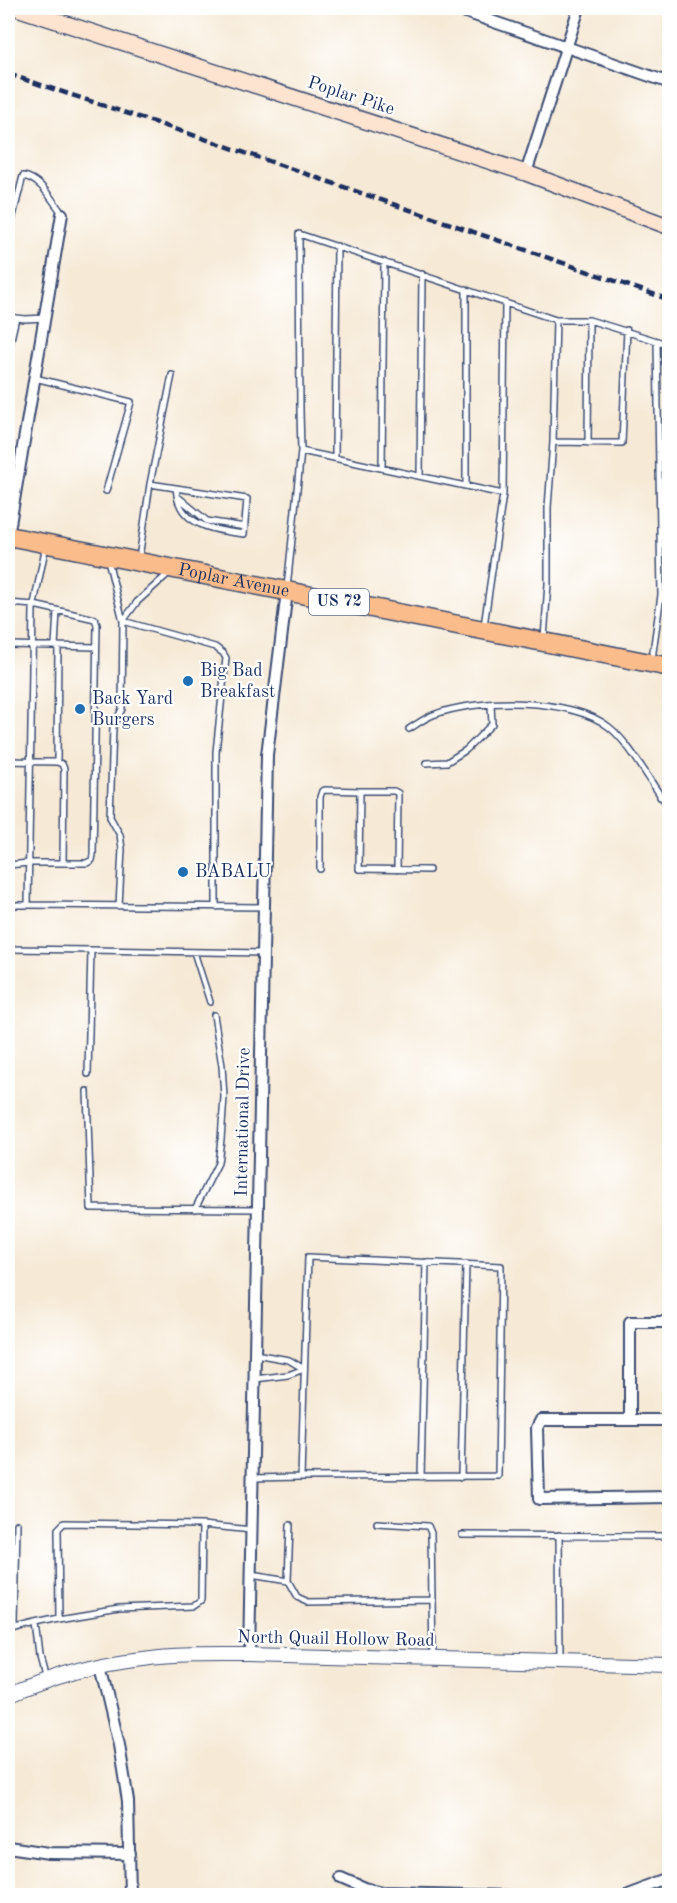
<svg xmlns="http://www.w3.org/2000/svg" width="677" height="1903" font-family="'Old Standard TT',serif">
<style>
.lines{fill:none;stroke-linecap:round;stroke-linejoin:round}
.service-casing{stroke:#3c4b70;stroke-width:8}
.minor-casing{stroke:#3c4b70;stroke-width:14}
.tertiary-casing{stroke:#3c4b70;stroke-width:16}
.secondary-casing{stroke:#3c4b70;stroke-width:18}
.primary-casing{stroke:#3c4b70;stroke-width:21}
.service{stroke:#fff;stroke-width:5}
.minor{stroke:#fff;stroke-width:10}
.tertiary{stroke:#fff;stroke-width:14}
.secondary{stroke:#fde4d1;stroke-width:15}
.primary{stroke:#fabc8b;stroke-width:18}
.rail{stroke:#1b2f5e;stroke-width:4.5;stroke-dasharray:9 4.5;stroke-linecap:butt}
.poi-dot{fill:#1f6fb2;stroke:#fff;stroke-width:2}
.labels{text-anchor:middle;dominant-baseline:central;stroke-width:4.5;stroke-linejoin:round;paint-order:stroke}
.shield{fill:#fff;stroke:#5f6d8e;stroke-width:1.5}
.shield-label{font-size:16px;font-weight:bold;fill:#1b2f5e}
.street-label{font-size:18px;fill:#1b2f5e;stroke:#fff}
.poi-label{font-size:18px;fill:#1b2f5e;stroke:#fff;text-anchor:start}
</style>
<rect width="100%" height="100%" fill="#fff"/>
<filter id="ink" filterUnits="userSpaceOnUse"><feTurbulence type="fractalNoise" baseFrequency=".0167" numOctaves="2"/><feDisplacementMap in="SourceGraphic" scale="12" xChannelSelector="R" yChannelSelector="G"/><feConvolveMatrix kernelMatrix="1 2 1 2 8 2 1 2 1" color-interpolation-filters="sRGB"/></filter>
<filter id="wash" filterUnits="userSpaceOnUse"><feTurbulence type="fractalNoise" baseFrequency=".008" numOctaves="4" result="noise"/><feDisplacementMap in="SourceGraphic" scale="24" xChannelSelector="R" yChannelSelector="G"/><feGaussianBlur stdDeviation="1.35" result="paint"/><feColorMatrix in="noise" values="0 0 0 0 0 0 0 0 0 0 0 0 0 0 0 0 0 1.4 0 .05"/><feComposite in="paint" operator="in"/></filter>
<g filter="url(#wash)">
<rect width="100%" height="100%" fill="#f6e9d5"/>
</g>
<g filter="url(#ink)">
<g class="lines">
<defs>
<path id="service" d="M8,236l15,-60c18,3 28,23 39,37
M466,289v197
M8,315l8,3
M8,352l8,-34 9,1 20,-1
M35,378l96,24 -25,89
M553,442l3,-122
M588,443l1,-123
M301,451l-1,-41 -1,-176 257,86h33l81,25
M335,458l2,-212
M382,468l2,-206
M420,476l2,-202
M150,484l22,-109
M503,494l2,-191
M178,497l29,24 38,6
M139,558l11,-74 97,15 -3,35c-23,-3 -55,-6 -65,-31 -2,-4 -2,-10 -3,-14
M108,560l15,61
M287,588l14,-137 202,43 -19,132
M8,603l26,2 61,14 2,6 -4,230 -1,5 -5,3h-58l-21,2
M123,621l14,-19 32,-29
M544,638l4,-54v-77l5,-65 69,1 5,-113
M8,645l88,2
M55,646l2,-35
M652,659l9,-64 -4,-254
M409,729c8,-5 16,-11 24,-14 43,-17 139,-18 176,12 23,18 41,57 61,81
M8,761l49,1 5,2 2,5 -1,94
M57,762l1,-116
M426,763l21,-1 19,-12 26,-26 -1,-19
M360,791h34l4,2 -1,77
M660,797l10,-5
M320,869v-72l2,-6 3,-1 35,1 -1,78 70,1
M8,905h20l5,-296 13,-64
M28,905l235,2
M119,906l3,-57 -2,-14 -10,-18 3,-90 9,-18 1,-88 92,26 8,6 3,5 -10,94v155
M8,949l83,1
M194,952l16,50
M88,1074l3,-124 172,3
M87,1091l4,117 167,1
M195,1209l23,-46 3,-24 3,-42 -2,-31 -8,-51
M308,1257l193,9 -3,210 -197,1z
M255,1354l34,6 15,9
M255,1379l33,-4 16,-6
M421,1477l5,-215
M461,1477l5,-213
M252,1478l49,-1
M377,1523l51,3 3,7 1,67
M462,1535l208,1
M559,1535l1,127
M251,1575l37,6 9,16 11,5 124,-2 1,59
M288,1581l2,-56
M59,1619l60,-10 75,-3 7,-5 1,-76
M15,1627l2,-103
M8,1631l28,-7
M46,1680l-6,-22 -4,-34 23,-5 -1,-90 6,-6 138,2 50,5"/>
<path id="minor" d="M454,8l216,75
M526,173l53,-165
M8,536l54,-322
M630,1420v-98h40
M670,1420h-129l-4,8 2,71 131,-2
M249,1654l18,-899 20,-164
M100,1665l19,80 9,56 2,95
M8,1847l41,6 81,1
M341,1879l23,10 17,4 134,3
M624,1896l46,-17"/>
<path id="tertiary" d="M8,1695c43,-19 89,-32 136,-37 35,-5 71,-4 105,-4l421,11"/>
<path id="secondary" d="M17,8l509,165 144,54"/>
<g id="primary">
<path id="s1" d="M8,536l662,131"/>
</g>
</defs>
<use href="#service" class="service-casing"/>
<use href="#minor" class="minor-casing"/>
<use href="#tertiary" class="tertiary-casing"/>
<use href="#secondary" class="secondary-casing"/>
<use href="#primary" class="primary-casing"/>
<use href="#service" class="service"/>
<use href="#minor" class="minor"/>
<use href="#tertiary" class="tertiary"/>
<use href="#secondary" class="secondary"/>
<use href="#primary" class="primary"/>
<path class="rail" d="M8,74l203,67 459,159"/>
</g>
</g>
<g class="poi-dot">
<circle cx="188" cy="681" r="6"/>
<circle cx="80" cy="709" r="6"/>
<circle cx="183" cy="872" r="6"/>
</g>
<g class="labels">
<rect class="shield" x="309" y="589" width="60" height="26" rx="4.5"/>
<g class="shield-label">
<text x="339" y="602">US 72</text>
</g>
<g class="street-label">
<text transform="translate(351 96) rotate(18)">Poplar Pike</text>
<text stroke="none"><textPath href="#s1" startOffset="230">Poplar Avenue</textPath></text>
<text transform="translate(243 1122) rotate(-89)">International Drive</text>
<text transform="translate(336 1639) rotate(1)">North Quail Hollow Road</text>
</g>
<g class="poi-label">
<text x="200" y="671">Big Bad<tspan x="200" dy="21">Breakfast</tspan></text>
<text x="92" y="699">Back Yard<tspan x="92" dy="21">Burgers</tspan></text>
<text x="195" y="872">BABALU</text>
</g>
</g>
<rect width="677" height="1903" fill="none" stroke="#fff" stroke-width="30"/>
</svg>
